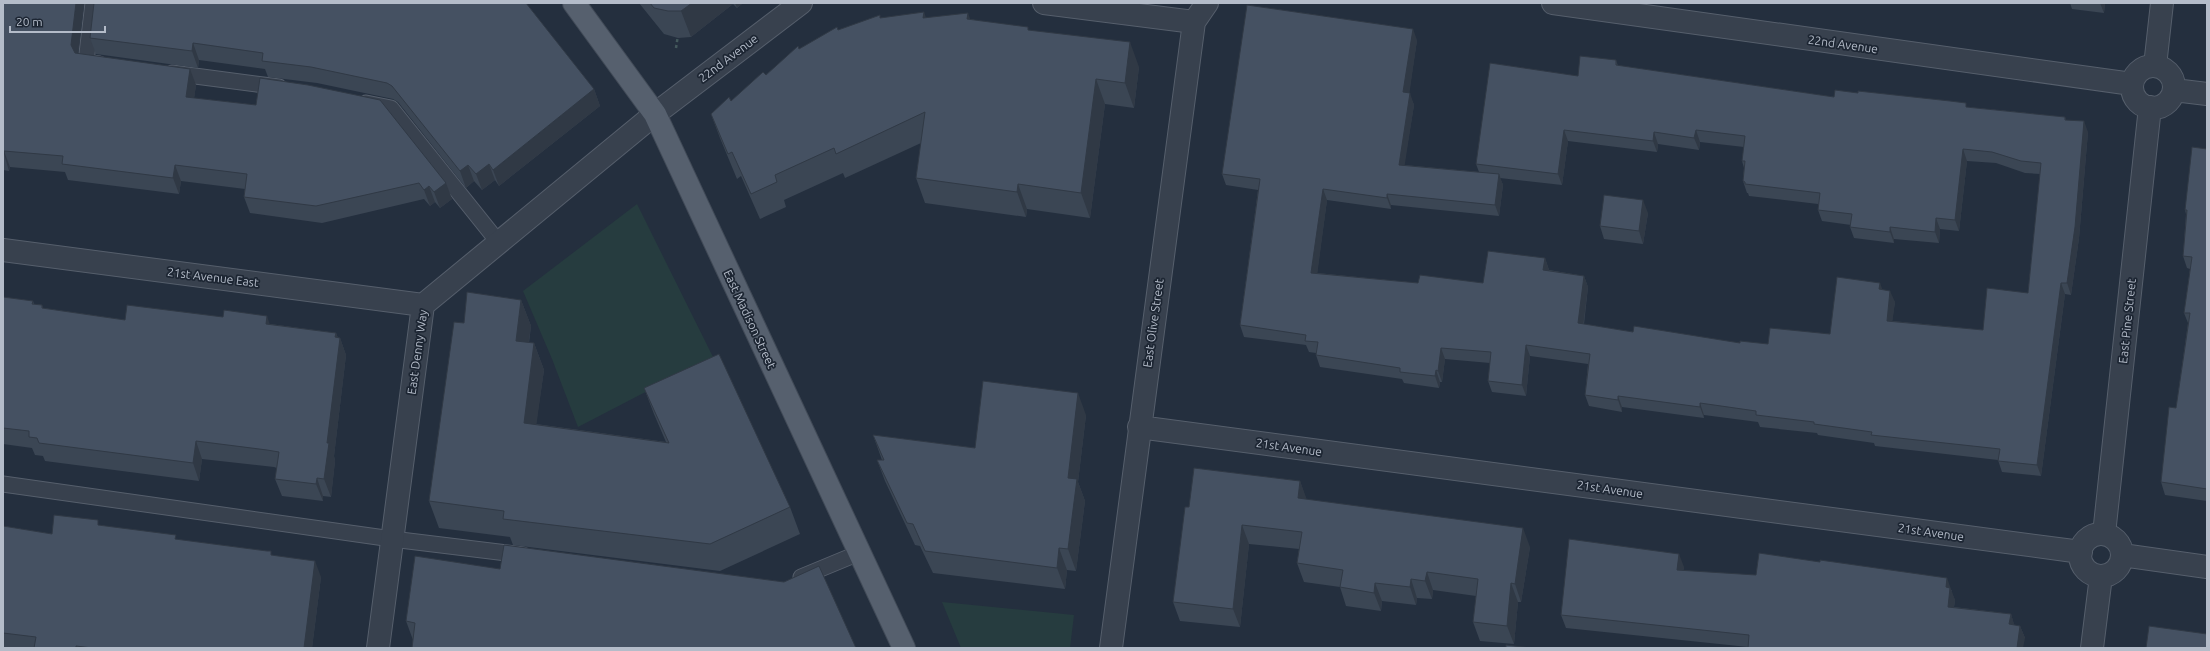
<svg xmlns="http://www.w3.org/2000/svg" width="2210" height="651" font-family="Ubuntu,sans-serif">
<style>
.green{fill:#263c3f}
.lines{fill:none;stroke-linecap:round;stroke-linejoin:round}
.service-casing{stroke:#565f6c;stroke-width:17}
.minor-casing{stroke:#565f6c;stroke-width:24}
.primary-casing{stroke:#414a57;stroke-width:24}
.path{stroke:#44595c;stroke-width:2.5;stroke-dasharray:3 3;stroke-linecap:butt}
.service{stroke:#38414e;stroke-width:15}
.minor{stroke:#38414e;stroke-width:22}
.primary{stroke:#56606e;stroke-width:22}
.wall{fill:#3b4654;fill-rule:evenodd}
.shaded-wall{fill:#303945}
.building{fill:#455162;stroke:#303945}
.labels{text-anchor:middle;dominant-baseline:central;stroke-width:3.5;stroke-linejoin:round;paint-order:stroke}
.street-label{font-size:12px;fill:#b4bcc9;stroke:#1d2633}
</style>
<rect width="100%" height="100%" fill="#242f3e"/>
<path class="green" d="M637,204l76,153 -135,70 -26,-68 -29,-68z
M942,602l132,13 -4,33h-109z"/>
<g class="lines">
<defs>
<path id="service" d="M93,3l-7,59 13,2
M172,73l107,14
M366,103l25,5 108,135
M3,484l389,55 131,16
M801,577l58,-24"/>
<path id="minor" d="M1044,3l150,19
M1553,3l579,81
M2155,66l7,-63
M2132 87a21 21 0 1 1 42 0a21 21 0 1 1-42 0Z
M2174,90l33,4
M3,250l420,55
M1139,427l942,125
M2104,534l46,-427
M2080 555a21 21 0 1 1 42 0a21 21 0 1 1-42 0Z
M2122,555l85,12
M378,648l45,-343 232,-191 146,-111
M1111,648l83,-626 13,-19
M2092,648l9,-72"/>
<path id="primary" d="M574,3l81,111 249,534"/>
</defs>
<use href="#service" class="service-casing"/>
<use href="#minor" class="minor-casing"/>
<use href="#primary" class="primary-casing"/>
<path class="path" d="M676,48l2,-13"/>
<use href="#service" class="service"/>
<use href="#minor" class="minor"/>
<use href="#primary" class="primary"/>
</g>
<path class="wall" d="M3,3h81l-6,51 118,31 -2,13 62,7 4,-27 192,121 -12,9 -5,-6 -5,4 -6,-7 -102,24 -72,-10 -6,-16 1,-8 -64,-8 -2,13 -111,-14 -3,-8 -55,-5 -1,4 -6,-1z
M94,3l500,86 6,17 -101,80 -4,-6 -13,10 -8,-9 -8,7 -68,-86 -5,-3 -76,-16 -49,-6 -3,-8 -66,-9 -1,8 -102,-14 -6,-16z
M639,3h104l-6,5 -4,-4 -42,33 -13,1 -14,-4z
M2070,3h35l-1,10 -32,-4z
M881,18h45l44,1 59,11 110,37 -5,41 -29,-4 -15,114 -63,-9 -1,8 -101,-14 -9,-25 5,-35 -76,35 -2,-5 -59,27 2,7 -26,12 -19,-43 -4,3 -17,-41 -9,-24 20,-13 68,-52 39,-19z
M1417,40l-8,53 5,12 -10,60 75,7 -3,-8 102,-88 38,-16 2,6 216,31 133,10 98,10 1,3 22,12 -9,106 -8,57 -6,-1 -24,182 -39,-4 -4,-12 -123,-14 -1,-3 -56,-8 -1,-2 -57,-6 -2,-5 -54,-7v3l-82,-11v5l-33,-6 -4,-11 3,-31 -58,-8 -4,40 -34,-4 -4,-11 2,-18 -45,-4 -3,23h-2l-1,6 -35,-5 -2,-4 -82,-12 -4,-12v-2l-7,-1 -3,-7 -62,-8 -4,-12 18,-135 -32,-5 -4,-11zM1568,141l89,11 1,-8 41,6 1,-8 44,5 -2,14 2,7 -1,13 4,12h1l1,3 69,8v6l4,11 29,4 -1,2 4,11 40,5v-4l45,4 1,-14 19,2 8,-70 29,2 29,10 15,1 -12,119 -45,37 -91,-9 3,-19 -12,-12 -53,44 -62,10 -28,-1 -107,-11 -49,-8 4,-37 -4,-11 -35,-6 -4,-12 -62,25h-65l-101,-10 10,-73 64,9v-4l108,11 4,-31 -3,-7 62,7z
M2207,149v352l-42,-6 -4,-13 15,-74 12,-85 -4,-10 6,-44 -3,-1 -4,-12 3,-42 -1,-4z
M1648,213l-5,31 -39,-5 -4,-13z
M3,297l30,4 1,3 8,1 1,3 82,12 145,4 66,9 2,5h2l6,17 -12,101 1,5 -4,36 -8,-1v5l-41,-5 -7,-17 2,-11 -3,-1 -72,-8 -3,22 -154,-20 -2,-5 -8,-1 -3,-7 -29,-4z
M521,300l10,26 -2,17h5l10,27 -8,54 130,18 -12,-28 -10,-26 146,119 10,27 -80,37 -207,-26 -3,-8 -71,-9 -10,-27 35,-178z
M1086,415l-8,67 7,19 -9,70 -9,-1 -2,19 -132,-16 -13,-27 -5,-1 -30,-64 -8,-21h5l-9,-25 102,13z
M1300,481l6,18 224,48 -9,55h-3l-4,42 -34,-3 -7,-19 3,-26 -43,-6 -1,9 -15,-1 -1,7 -34,-4 -1,10 -35,-5 -6,-19 -36,-5 -7,-19 2,-14 -50,-5 -9,83 -60,-6 -7,-19 16,-95z
M100,525l77,15 96,15 48,22 -9,71h-309v-122l49,8z
M1684,567l-1,4 269,19 -1,2 4,8 -1,7 57,7 3,11 6,1 5,12 -277,9 -182,-19 -5,-13z
M406,621l450,27 -443,-8z"/>
<path class="shaded-wall" d="M76,3h8l-7,58 -6,-16z
M692,3h41v1l-42,33 -10,-26z
M735,3h8l-6,5z
M2100,3h5l-1,10z
M924,12l9,25 -10,-19z
M968,13l9,25 -10,-19z
M1413,29l4,11 -9,63 -5,-11z
M1130,42l9,25 -5,41 -9,-25z
M193,43l6,17 -1,8 -6,-17z
M190,69l6,16 -4,28 -6,-16z
M1096,79l9,25 -15,114 -9,-25z
M594,89l6,17 -101,80 -6,-16z
M1410,93l4,12 -11,71 -4,-11z
M2084,121l4,11 -9,106 -8,57 -4,-12z
M1564,130l4,11 -6,44 -4,-11z
M1696,130l4,12 -1,8 -5,-12z
M1654,132l4,12 -1,8 -4,-11z
M1963,149l4,12 -8,70 -4,-11z
M4,151l6,16 -1,4 -5,-17z
M489,164l6,16 -13,10 -6,-16z
M175,165l6,16 -2,13 -6,-16z
M468,165l6,16 -8,7 -6,-17z
M1499,174l4,11 -4,31 -4,-11z
M446,183l6,16 -12,9 -6,-16z
M1018,184l9,25 -1,8 -9,-25z
M429,186l6,16 -5,4 -6,-16z
M1323,189l4,11 -11,84 -5,-11z
M1387,194l4,11v4l-4,-11z
M1643,200l5,13 -5,31 -4,-13z
M1936,218l4,11 -1,14 -4,-11z
M1890,227l4,12v4l-4,-11z
M1545,258l4,12 -2,11 -4,-11z
M1584,276l4,11 -6,48 -4,-12z
M1880,283l4,11 -5,-5z
M2061,283l4,11 -24,182 -4,-11z
M1890,291l5,11 -4,30 -4,-11z
M521,300l10,26 -6,41 -9,-26z
M267,316l6,18 -7,-10z
M336,333l3,9 1,-4 6,17 -12,101 1,5 -4,36 -7,-18 3,-36z
M534,343l10,27 -11,79 -9,-26z
M1526,345l4,11 -4,40 -4,-11z
M1441,348l4,11 -3,23 -4,-11z
M1436,370l4,12 -1,6 -4,-12z
M1078,393l8,22 -8,67 7,19 -9,70 -8,-22v-71z
M1618,396l4,11v5l-4,-12z
M1700,403l4,12v3l-4,-11z
M196,441l6,18 -3,22 -6,-18z
M317,478l6,18v5l-7,-17z
M1300,481l7,19 -9,-2z
M1242,525l7,19 -9,83 -7,-18z
M1523,528l7,19 -9,55 -6,-18z
M1059,548l8,22 -2,19 -8,-21z
M1679,554l5,13 -2,16 -5,-13z
M315,561l6,16 -9,71h-8z
M1427,572l6,18 -1,9 -7,-18z
M1947,578l8,22 -3,19 -4,-12 -2,-20z
M1411,579l6,19 -1,7 -6,-18z
M1375,583l7,18 -1,10 -7,-18z
M1511,583l7,19 -4,42 -7,-18z
M2011,614l4,13 -6,-3z
M2020,626l5,12 -2,10h-6z"/>
<path class="building" d="M3,3h73l-5,42 4,8 115,16 -4,28 70,8 4,-27 48,7 72,15 66,83 -12,9 -5,-6 -5,4 -5,-7 -103,23 -72,-9 3,-23 -72,-9 -2,13 -111,-14 1,-8 -59,-5v3h-1z
M94,3h432l68,86 -101,81 -4,-6 -13,10 -8,-9 -8,6 -68,-85 -5,-3 -76,-16 -49,-6 1,-8 -70,-10 -1,8 -102,-13z
M650,3h42l-11,8h-13l-14,-3z
M1247,5l166,24 -10,63 7,1 -11,72 100,9 -4,31 -108,-11v4l-64,-9 -12,84 107,10 2,-8 63,8 5,-32 57,7 -2,12 41,6 -6,47 55,9 1,-6 106,17v-2l28,3 2,-16 60,6 7,-57 43,6 -1,6 11,2 -3,30 96,9 4,-42 41,5 13,-130 -20,-2 -29,-9 -29,-3 -8,71 -19,-2 -1,14 -45,-5v5l-40,-5 2,-13 -34,-4 2,-17 -75,-9v-2l-2,-1 2,-20h-3l3,-25 -49,-6 -2,8 -40,-6 -1,9 -89,-11 -6,44 -82,-10 14,-101 88,13 2,-20 36,4v5l218,32 1,-7 23,3v-2l92,10 16,2v4l99,10v3l19,1 -9,106 -8,56h-6l-24,182 -39,-4 2,-12 -129,-14 1,-3 -58,-8v-2l-58,-7v-4l-56,-8v4l-82,-11v4l-33,-5 5,-41 -64,-9 -4,40 -34,-4 3,-29 -50,-4 -3,23 -2,-1 -1,6 -35,-4v-4l-84,-13 2,-13 -13,-1 1,-6 -66,-10 20,-146 -38,-5z
M924,12l-1,6 45,-5 -1,6 61,8v3l102,12 -5,41 -29,-4 -15,114 -63,-9 -1,8 -101,-14 9,-66 -89,42 -2,-6 -59,27 2,7 -26,12 -19,-42 -4,2 -17,-40 18,-17 2,4 32,-29 3,3 32,-29 1,3 38,-22 1,3 42,-15v3z
M2192,147l15,2v340l-46,-7 8,-75 7,1 14,-95h-6l8,-56 -9,-1 4,-46h-2z
M1604,195l39,5 -4,31 -39,-5z
M467,292l54,8 -5,41 18,2 -10,80 145,20 -25,-55 75,-34 71,153 -80,37 -207,-25 1,-8 -75,-10 25,-179 10,1z
M3,297l30,4 -1,3 10,1v3l83,12 2,-15 96,12 1,-7 43,6 -1,8 70,9 -1,4 5,1 -13,105h2l-5,36 -7,-1 -1,6 -41,-5 4,-27 -12,-2 -71,-9 -3,22 -154,-20 -2,-5 -8,-1v-6l-26,-3z
M983,381l95,12 -10,85 9,1 -9,70 -9,-1 -2,20 -132,-17 -12,-27 -6,-1 -30,-63h7l-11,-25 102,13z
M1194,468l106,13 -2,17 225,30 -8,56 -4,-1 -4,43 -34,-4 5,-43 -51,-7 -2,9 -14,-2 -1,8 -35,-4 -1,10 -34,-6 3,-17 -46,-7 5,-31 -60,-7 -9,84 -60,-7 12,-95h4z
M54,515l44,5v5l78,10 -1,4 92,12h4v4l44,6 -11,87h-212l-16,-2v2h-42l2,-11 -33,-4v-107l49,8z
M1569,539l110,15 -2,16 79,5 3,-22 61,9v-2l127,18 -1,9 4,1 -2,19 63,7 -2,10 11,2 -3,22h-269l1,-13 -188,-20z
M504,545l280,37 35,-16 37,82h-444l3,-25 -9,-2 9,-65 85,13z
M2149,626l58,8v14h-61z
M1506,645l25,3h-25z"/>
<g class="labels">
<g class="street-label">
<text transform="translate(1843 44) rotate(8)">22nd Avenue</text>
<text transform="translate(728 58) rotate(-37)">22nd Avenue</text>
<text transform="translate(213 277) rotate(7)">21st Avenue East</text>
<text transform="translate(750 319) rotate(65)">East Madison Street</text>
<text transform="translate(2127 321) rotate(-84)">East Pine Street</text>
<text transform="translate(1153 323) rotate(-82)">East Olive Street</text>
<text transform="translate(417 352) rotate(-82)">East Denny Way</text>
<text transform="translate(1289 447) rotate(8)">21st Avenue</text>
<text transform="translate(1610 489) rotate(8)">21st Avenue</text>
<text transform="translate(1931 532) rotate(8)">21st Avenue</text>
</g>
</g>
<rect width="2210" height="651" fill="none" stroke="#b4bcc9" stroke-width="8"/>
<path d="M10 26v6h95v-6" fill="none" stroke="#b4bcc9" stroke-width="2"/>
<text x="16" y="26" font-size="12" fill="#b4bcc9" stroke="#1d2633" stroke-width="3" paint-order="stroke">20 m</text>
</svg>
